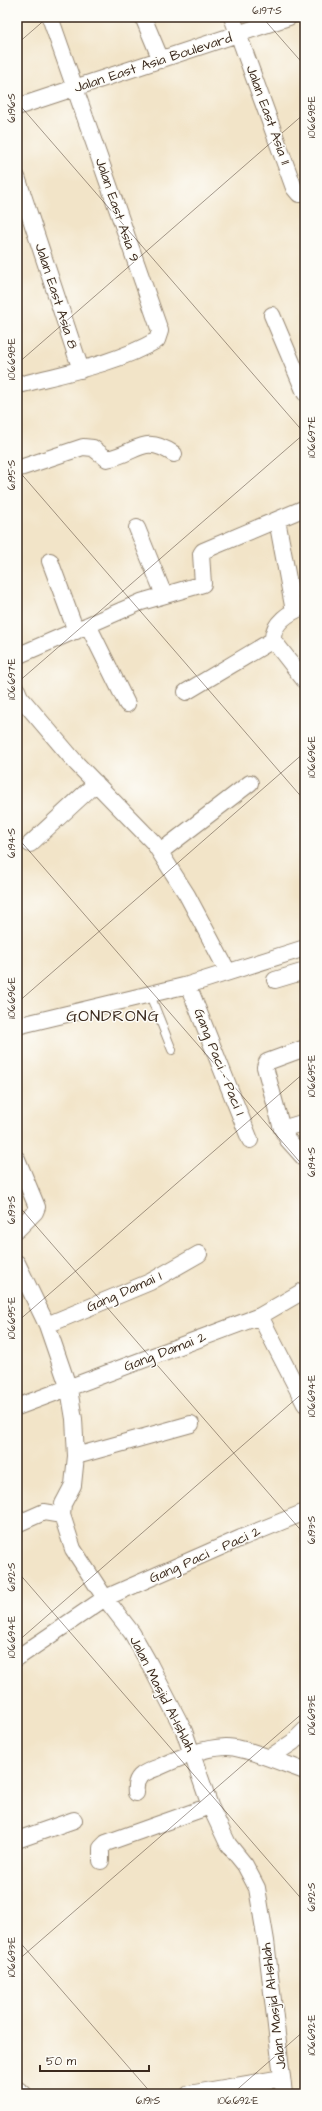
<svg xmlns="http://www.w3.org/2000/svg" width="322" height="2111" font-family="'Architects Daughter',sans-serif">
<style>
.lines{fill:none;stroke-linecap:round;stroke-linejoin:round}
.lane-casing{stroke:#968773;stroke-width:10}
.street-casing{stroke:#968773;stroke-width:18}
.lane{stroke:#fff;stroke-width:8}
.street{stroke:#fff;stroke-width:16}
.ticks{fill:none;stroke:#3b2a1e;stroke-width:1;stroke-opacity:0.45}
.labels{text-anchor:middle;dominant-baseline:central;stroke-width:3;stroke-linejoin:round;paint-order:stroke}
.street-label{font-size:14px;fill:#3b2a1e;stroke:#fdfcf7}
.quarter-label{font-size:16px;letter-spacing:1px;fill:#3b2a1e;stroke:#fdfcf7}
.neatline{fill:none;stroke:#3b2a1e;stroke-width:1.5}
.ticks-label{font-size:10px;text-anchor:middle;fill:#3b2a1e}
</style>
<rect width="100%" height="100%" fill="#fdfcf7"/>
<filter id="ink" filterUnits="userSpaceOnUse"><feTurbulence type="fractalNoise" baseFrequency=".025" numOctaves="2"/><feDisplacementMap in="SourceGraphic" scale="8" xChannelSelector="R" yChannelSelector="G"/><feConvolveMatrix kernelMatrix="1 2 1 2 8 2 1 2 1" color-interpolation-filters="sRGB"/></filter>
<filter id="wash" filterUnits="userSpaceOnUse"><feTurbulence type="fractalNoise" baseFrequency=".012" numOctaves="4" result="noise"/><feDisplacementMap in="SourceGraphic" scale="16" xChannelSelector="R" yChannelSelector="G"/><feGaussianBlur stdDeviation="0.9" result="paint"/><feColorMatrix in="noise" values="0 0 0 0 0 0 0 0 0 0 0 0 0 0 0 0 0 1.4 0 .05"/><feComposite in="paint" operator="in"/></filter>
<g filter="url(#wash)">
<rect width="100%" height="100%" fill="#f2e4c8"/>
</g>
<g filter="url(#ink)">
<g class="lines">
<defs>
<path id="lane" d="M150,995l22,55"/>
<path id="street" d="M143,17l18,43
M232,17l62,171 5,6h6
M17,107l272,-90
M17,177l64,193
M272,315l33,78
M17,382l6,2c43,-11 95,-21 134,-44l3,-9 -110,-314
M17,469l66,-22 10,1 14,11c31,-6 36,-26 67,-5
M277,520l17,91
M137,528l27,67
M50,561l26,70
M305,606c-15,6 -33,17 -32,34l32,41
M88,625l39,79
M17,656l124,-54 62,-18 -2,-30 2,-3 102,-43
M17,690l3,7 57,67 77,79 33,52 41,77
M186,692l87,-52
M30,844l66,-61
M160,852l90,-69
M275,980l30,-9
M188,985l62,155
M17,1026l171,-41 117,-37
M305,1048l-38,14 -2,5 17,62 23,-7
M282,1129l6,11 17,19
M17,1159l20,48 -2,5 -18,18
M17,1263l30,62 22,64 5,30 2,37 -3,29 -10,19 -1,11 11,34 32,49 27,35 18,32 34,66 26,75 18,38 17,21 12,23 9,53 18,153
M260,1316l45,88
M47,1325l103,-43 49,-28
M17,1407l243,-91 45,-26
M76,1456l115,-32
M17,1524l27,-12 18,3
M17,1658l88,-60 136,-60 64,-26
M272,1756l21,-14 12,-12
M136,1793c-2,-18 8,-20 23,-26 22,-10 43,-19 67,-20 17,-1 61,18 79,24
M17,1840l57,-20
M101,1861v-13l5,-5 104,-37
M17,2089l7,5
M189,2094l93,-16"/>
</defs>
<use href="#lane" class="lane-casing"/>
<use href="#street" class="street-casing"/>
<use href="#lane" class="lane"/>
<use href="#street" class="street"/>
</g>
</g>
<path class="ticks" d="M262,17l43,49M17,44l31,-27M17,102l288,332M17,364l288,-251M17,469l288,332M17,683l288,-250M17,837l288,331M17,1003l288,-251M17,1204l288,331M17,1322l288,-250M17,1571l288,332M17,1642l288,-251M17,1939l135,155M17,1961l288,-250M232,2094l73,-64"/>
<g class="labels">
<g class="street-label">
<text transform="translate(153 63) rotate(-18)">Jalan East Asia Boulevard</text>
<text transform="translate(268 115) rotate(70)">Jalan East Asia 11</text>
<text transform="translate(117 210) rotate(71)">Jalan East Asia 9</text>
<text transform="translate(56 296) rotate(72)">Jalan East Asia 8</text>
<text transform="translate(219 1062) rotate(68)">Gang Paci - Paci 1</text>
<text transform="translate(124 1292) rotate(-24)">Gang Damai 1</text>
<text transform="translate(165 1352) rotate(-21)">Gang Damai 2</text>
<text transform="translate(205 1555) rotate(-24)">Gang Paci - Paci 2</text>
<text transform="translate(162 1694) rotate(63)">Jalan Masjid Al-Ishlah</text>
<text transform="translate(274 2006) rotate(-97)">Jalan Masjid Al-Ishlah</text>
</g>
<g class="quarter-label">
<text x="113" y="1016">GONDRONG</text>
</g>
</g>
<rect width="322" height="2111" fill="none" stroke="#fdfcf7" stroke-width="44"/>
<path d="M40 2065v6h109v-6" fill="none" stroke="#3b2a1e" stroke-width="2"/>
<text x="46" y="2065" font-size="12" fill="#3b2a1e" stroke="#fdfcf7" stroke-width="3" paint-order="stroke">50 m</text>
<rect x="22" y="22" width="278" height="2067" class="neatline"/>
<g class="ticks-label">
<text x="267" y="14">6.197°S</text>
<text transform="translate(11 108) rotate(-90)" y="4">6.196°S</text>
<text transform="translate(311 117) rotate(-90)" y="4">106.698°E</text>
<text transform="translate(11 359) rotate(-90)" y="4">106.698°E</text>
<text transform="translate(311 437) rotate(-90)" y="4">106.697°E</text>
<text transform="translate(11 475) rotate(-90)" y="4">6.195°S</text>
<text transform="translate(11 679) rotate(-90)" y="4">106.697°E</text>
<text transform="translate(311 757) rotate(-90)" y="4">106.696°E</text>
<text transform="translate(11 843) rotate(-90)" y="4">6.194°S</text>
<text transform="translate(11 998) rotate(-90)" y="4">106.696°E</text>
<text transform="translate(311 1076) rotate(-90)" y="4">106.695°E</text>
<text transform="translate(311 1162) rotate(-90)" y="4">6.194°S</text>
<text transform="translate(11 1210) rotate(-90)" y="4">6.193°S</text>
<text transform="translate(11 1318) rotate(-90)" y="4">106.695°E</text>
<text transform="translate(311 1396) rotate(-90)" y="4">106.694°E</text>
<text transform="translate(311 1530) rotate(-90)" y="4">6.193°S</text>
<text transform="translate(11 1577) rotate(-90)" y="4">6.192°S</text>
<text transform="translate(11 1637) rotate(-90)" y="4">106.694°E</text>
<text transform="translate(311 1715) rotate(-90)" y="4">106.693°E</text>
<text transform="translate(311 1897) rotate(-90)" y="4">6.192°S</text>
<text transform="translate(11 1957) rotate(-90)" y="4">106.693°E</text>
<text transform="translate(311 2035) rotate(-90)" y="4">106.692°E</text>
<text x="148" y="2104">6.191°S</text>
<text x="238" y="2104">106.692°E</text>
</g>
</svg>
